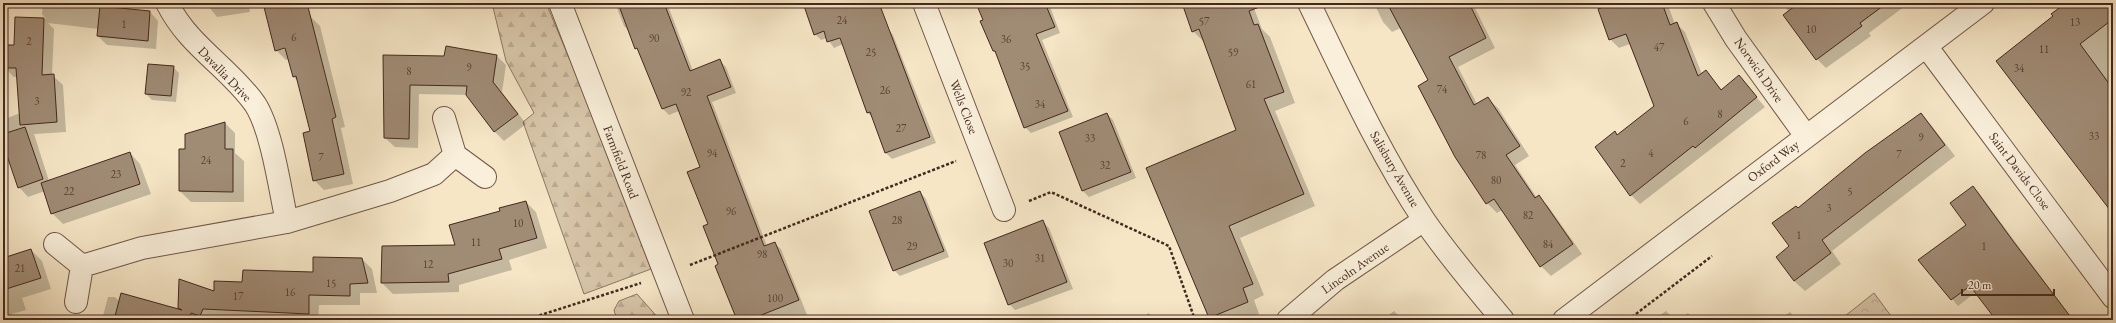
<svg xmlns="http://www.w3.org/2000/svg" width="2116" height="323" font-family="'EB Garamond',serif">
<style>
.forest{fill:url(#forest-firs);stroke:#8e7764}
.park{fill:url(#park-crowns);stroke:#8e7764}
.shadow{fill:#0003;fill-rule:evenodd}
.building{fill:#a08b75;stroke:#43281e}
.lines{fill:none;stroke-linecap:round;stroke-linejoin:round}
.minor-casing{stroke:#705848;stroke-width:24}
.path{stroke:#43281e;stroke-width:2.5;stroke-dasharray:3 2;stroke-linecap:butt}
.minor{stroke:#f9efda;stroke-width:22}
.labels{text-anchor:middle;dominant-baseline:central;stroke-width:3.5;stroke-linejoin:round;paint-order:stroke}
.number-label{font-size:11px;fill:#5a4134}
.street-label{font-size:13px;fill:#43281e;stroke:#f9efda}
</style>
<defs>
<pattern id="forest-firs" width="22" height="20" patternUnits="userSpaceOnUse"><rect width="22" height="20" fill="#d8c6a9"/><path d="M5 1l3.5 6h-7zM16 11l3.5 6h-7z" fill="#bbaa91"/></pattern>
<pattern id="park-crowns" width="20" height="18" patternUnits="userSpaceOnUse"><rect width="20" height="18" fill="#d8c6a9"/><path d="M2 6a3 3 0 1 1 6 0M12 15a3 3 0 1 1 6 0" fill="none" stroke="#bbaa91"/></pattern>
</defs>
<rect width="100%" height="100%" fill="#f6e6c6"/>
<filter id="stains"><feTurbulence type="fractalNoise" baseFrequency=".005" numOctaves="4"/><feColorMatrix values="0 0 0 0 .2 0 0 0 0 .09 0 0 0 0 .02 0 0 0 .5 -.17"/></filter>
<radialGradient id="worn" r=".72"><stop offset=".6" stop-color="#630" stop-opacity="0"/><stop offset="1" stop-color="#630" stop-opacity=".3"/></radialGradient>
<path class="forest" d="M492,3h54l54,129 51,137 -67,25 -61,-172 11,-9 -28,-52z
M637,294l23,26h-43l-3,-10 5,-9z"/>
<path class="park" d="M1874,293l20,27h-54z"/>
<path class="shadow" d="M43,3h87l1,7 19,2 8,9 -2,28 -49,-4 -9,-9 1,-7 -51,-6 6,6 -2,46 11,10 3,47 -32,2 15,47 81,-28 10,11 11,30 -88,30 -11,-11 -7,-22 -17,6 -9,-10 -9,-26 -7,2v-43l17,-7 -3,-36h-3l-10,-10 11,-21 1,-28 30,1 -4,-5z
M206,3h42l2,9 -33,5z
M615,3h52l26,68 26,-11 7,7 10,26 -24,9 55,144 7,-3 7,6 28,71h-71l-29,-95 -8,-58 -22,-56 -10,4 -6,-6 -23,-56 -4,-5 -7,-17 -5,-5z
M803,3h69l15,25 6,7 43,108 -44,16 -6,-6 -13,-35 -5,-5 -25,-69 -9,4 -7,-10 -6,2 -6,-6z
M977,3l72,1 11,29 -18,7 31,77 -42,16 -6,-6 -28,-73 -3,-3z
M1183,3h69l10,26 8,8 25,66 -20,8 40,95 -75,32 24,57 -10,5 5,14 -15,6h-31l-3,-2 -62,-150 90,-38 -33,-87 -12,-12z
M1374,3h96l5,5 20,40 -37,19 19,37 11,-5 10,9 31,48 -14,9 22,33 1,-1 10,9 34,48 -31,22 -10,-10 -39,-56 -5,3 -10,-10 -29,-43 -28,-80 -29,-52 -9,4 -9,-10z
M1592,3h75l8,21 1,-1 9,9 17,42 4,-3 16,19 17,-13 26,30 -125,97 -9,-9 -16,-62 3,3 37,-30 -25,-62 -11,4 -9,-9 -11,-29z
M1783,3h126l-40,30 2,3 -45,32 -9,-9z
M2068,3h45v210l-59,-197z
M310,16l10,10 25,101 -4,1 12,56 -29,6 -10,-10 -3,-48 -13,-50 -4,-5 -5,-18 -3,1 -10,-10zM290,46v2l-9,2v-2z
M384,56h113l9,9 -4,27 24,32 -22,17 -10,-10 -26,-36 -49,-1 -1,54 -23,-1 -10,-9z
M173,67l6,6 -3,29 -24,-2 -6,-6z
M1107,114l6,6 23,58 -47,19 -6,-6 -22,-59z
M1921,114l10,11 24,31 -123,95 9,13 -36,27 -11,-10 -3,-35 7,-37z
M225,123l10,10v20l9,8v41h-53l-11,-11z
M1973,187l6,6 94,127h-76l-21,-28 -18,14 -39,-46 48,-35z
M920,192l6,7 23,58 -49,19 -6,-6z
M526,202l10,10 11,36 -38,12 3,10 -53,15v7l-66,2 -11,-11 74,-37 45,-34z
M1043,222l6,6 24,61 -58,21 -6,-6z
M31,250l11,11 9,28 -29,9 4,12 -14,4 2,6h-11v-61z
M362,259l10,10 5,24h-17v12h-41l-1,15h-123l-5,-2 -11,-10 64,-25 71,-10z
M108,297h7l5,5 40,18h-58z
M1394,311l9,9h-21z
M1666,311l9,9h-22z
M1790,312l7,8h-19z
M1148,313l11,7h-16z
M1688,313l6,7h-16z"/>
<path class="building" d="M263,3h44l29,114 -4,2 12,55 -31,7 -10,-48 7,-2 -14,-55 -3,1 -8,-29 -10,3z
M618,3h46l26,68 30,-12 11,28 -24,9 57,150 11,-4 24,58 -50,20h-12l-22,-54 3,-2 -15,-38 5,-2 -21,-52 13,-5 -24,-63 -14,5 -25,-61 -2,1z
M803,3h76l51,134 -45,16 -15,-41 -3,1 -27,-75 -13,4 -3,-11 -10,4z
M976,3h69l10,24 -19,7 32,77 -44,17 -29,-77h-2l-13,-30 3,-1z
M1182,3h79l1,3 -13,5 5,14 4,-1 26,68 -20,7 40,95 -75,32 24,58 -10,4 5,14 -39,16 -63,-150 90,-38 -37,-101 -7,3z
M1387,3h82l17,35 -37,19 25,48 14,-8 32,49 -14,9 29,43 4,-3 34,49 -33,23 -46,-68 -8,5 -31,-47 -37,-71 10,-6z
M1614,3h48l8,22 7,-3 21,54 8,-6 15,20 18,-15 18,22 -62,51 -2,-2 -63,50 -35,-49 20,-16 2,4 37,-29 -28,-72 -17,6 -11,-31z
M1799,3h88l-27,20 2,3 -46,34 -33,-45z
M2066,3h47v16l-33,25 33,45v125l-117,-153 57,-45 -2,-2z
M100,6l50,5 -2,30 -51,-5z
M15,17l29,1 -2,57 12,-1 3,48 -37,3 -4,-57h-13l1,-23h10z
M446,46l51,9 -4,27 25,32 -24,18 -28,-37 1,-9 -57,-1 -1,54 -25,-1 -1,-83 61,1z
M148,64l26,2 -3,30 -26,-2z
M1107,113l24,59 -49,19 -23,-59z
M1921,113l24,32 -123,95 9,13 -37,28 -18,-24 13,-11 -17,-23 24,-17 2,2 67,-55z
M225,122v27h8v43l-54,-1v-42h6v-15z
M25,127l18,52 -25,9 -15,-44v-10z
M130,152l10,32 -89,30 -10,-31z
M1973,186l40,55 60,79h-77l-26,-34 -19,14 -33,-40 48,-35 -16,-22z
M920,191l24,60 -51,20 -24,-60z
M526,201l11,37 -38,11 3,10 -54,15 1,8 -68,1 1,-37 73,-1 -6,-20 51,-14 -1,-3z
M1043,220l24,62 -59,23 -24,-62z
M31,249l10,29 -38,12v-32z
M313,257l49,1 6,25 -18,1v12l-41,-1v19l-106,-5 -3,7 -9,-3 -1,7h-76l7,-27 61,17 -4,-2 1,-29 35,12v-10l28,1 1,-12 70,2z"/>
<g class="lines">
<defs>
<path id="minor" d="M167,3c22,44 61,63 88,101 17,26 25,86 32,118
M560,3l123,317
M924,3l80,207
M1309,3c36,74 70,149 115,217 24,35 52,68 79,100
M1714,3l22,36 70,97
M1926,46l187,251
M444,118l11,37 30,22
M55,244l27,22 -6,36
M82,266l60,-18 145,-26 103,-31 44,-17 21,-19
M1288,320l47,-40 89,-60
M1564,320l419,-317"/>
</defs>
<use href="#minor" class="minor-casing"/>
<path class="path" d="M1029,201l22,-9 118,54 26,74
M690,265l266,-104
M525,320l116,-37
M1628,320l84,-64"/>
<use href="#minor" class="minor"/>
</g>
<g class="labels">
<g class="number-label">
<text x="842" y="20">24</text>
<text x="1204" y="21">57</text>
<text x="2075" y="22">13</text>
<text x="124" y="24">1</text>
<text x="1811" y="29">10</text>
<text x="294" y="37">6</text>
<text x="654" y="38">90</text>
<text x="1006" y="39">36</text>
<text x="29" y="41">2</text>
<text x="1659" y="47">47</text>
<text x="2044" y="49">11</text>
<text x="871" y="52">25</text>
<text x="1233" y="52">59</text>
<text x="1025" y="66">35</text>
<text x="469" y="67">9</text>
<text x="2019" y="68">34</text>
<text x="409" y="71">8</text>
<text x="1251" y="84">61</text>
<text x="1442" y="89">74</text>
<text x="885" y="90">26</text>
<text x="686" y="92">92</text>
<text x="37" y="101">3</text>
<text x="1040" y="104">34</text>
<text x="1720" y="114">8</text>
<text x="1686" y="121">6</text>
<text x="901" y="128">27</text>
<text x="2094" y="136">33</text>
<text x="1921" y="137">9</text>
<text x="1090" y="138">33</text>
<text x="712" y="153">94</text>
<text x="1651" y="153">4</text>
<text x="1899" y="154">7</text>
<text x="1481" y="155">78</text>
<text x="321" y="157">7</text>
<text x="206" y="160">24</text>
<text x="1623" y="163">2</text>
<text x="1105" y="165">32</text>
<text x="116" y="174">23</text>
<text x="1496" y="180">80</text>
<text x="69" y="191">22</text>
<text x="1850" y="191">5</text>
<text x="1829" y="208">3</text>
<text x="731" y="211">96</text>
<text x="1528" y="215">82</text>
<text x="897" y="220">28</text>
<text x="518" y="223">10</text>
<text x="1799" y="235">1</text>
<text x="476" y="242">11</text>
<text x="1548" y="244">84</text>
<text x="912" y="246">29</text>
<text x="1984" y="246">1</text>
<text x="762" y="254">98</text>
<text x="1040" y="258">31</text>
<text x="1008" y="263">30</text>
<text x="428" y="264">12</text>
<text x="20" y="268">21</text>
<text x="331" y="283">15</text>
<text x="290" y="292">16</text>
<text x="238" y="296">17</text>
<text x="775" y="298">100</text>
</g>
<g class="street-label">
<text transform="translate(1759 70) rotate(55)">Norwich Drive</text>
<text transform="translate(225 74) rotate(46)">Davallia Drive</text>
<text transform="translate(964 107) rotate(69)">Wells Close</text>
<text transform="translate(1773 161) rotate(-37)">Oxford Way</text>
<text transform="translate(621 162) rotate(69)">Farmfield Road</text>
<text transform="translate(1395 169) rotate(60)">Salisbury Avenue</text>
<text transform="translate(2020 171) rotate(53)">Saint Davids Close</text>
<text transform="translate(1355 268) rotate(-35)">Lincoln Avenue</text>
</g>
</g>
<rect width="2116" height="323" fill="none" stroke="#f6e6c6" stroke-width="16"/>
<rect x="4" y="4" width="2108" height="315" fill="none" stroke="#43281e" stroke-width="2"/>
<rect x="8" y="8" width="2100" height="307" fill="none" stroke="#43281e"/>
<path d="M1962 289v6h92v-6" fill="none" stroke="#43281e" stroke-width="2"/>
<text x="1968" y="289" font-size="12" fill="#43281e" stroke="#f9efda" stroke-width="3" paint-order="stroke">20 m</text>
<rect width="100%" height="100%" filter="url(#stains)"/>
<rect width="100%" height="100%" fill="url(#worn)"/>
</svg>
